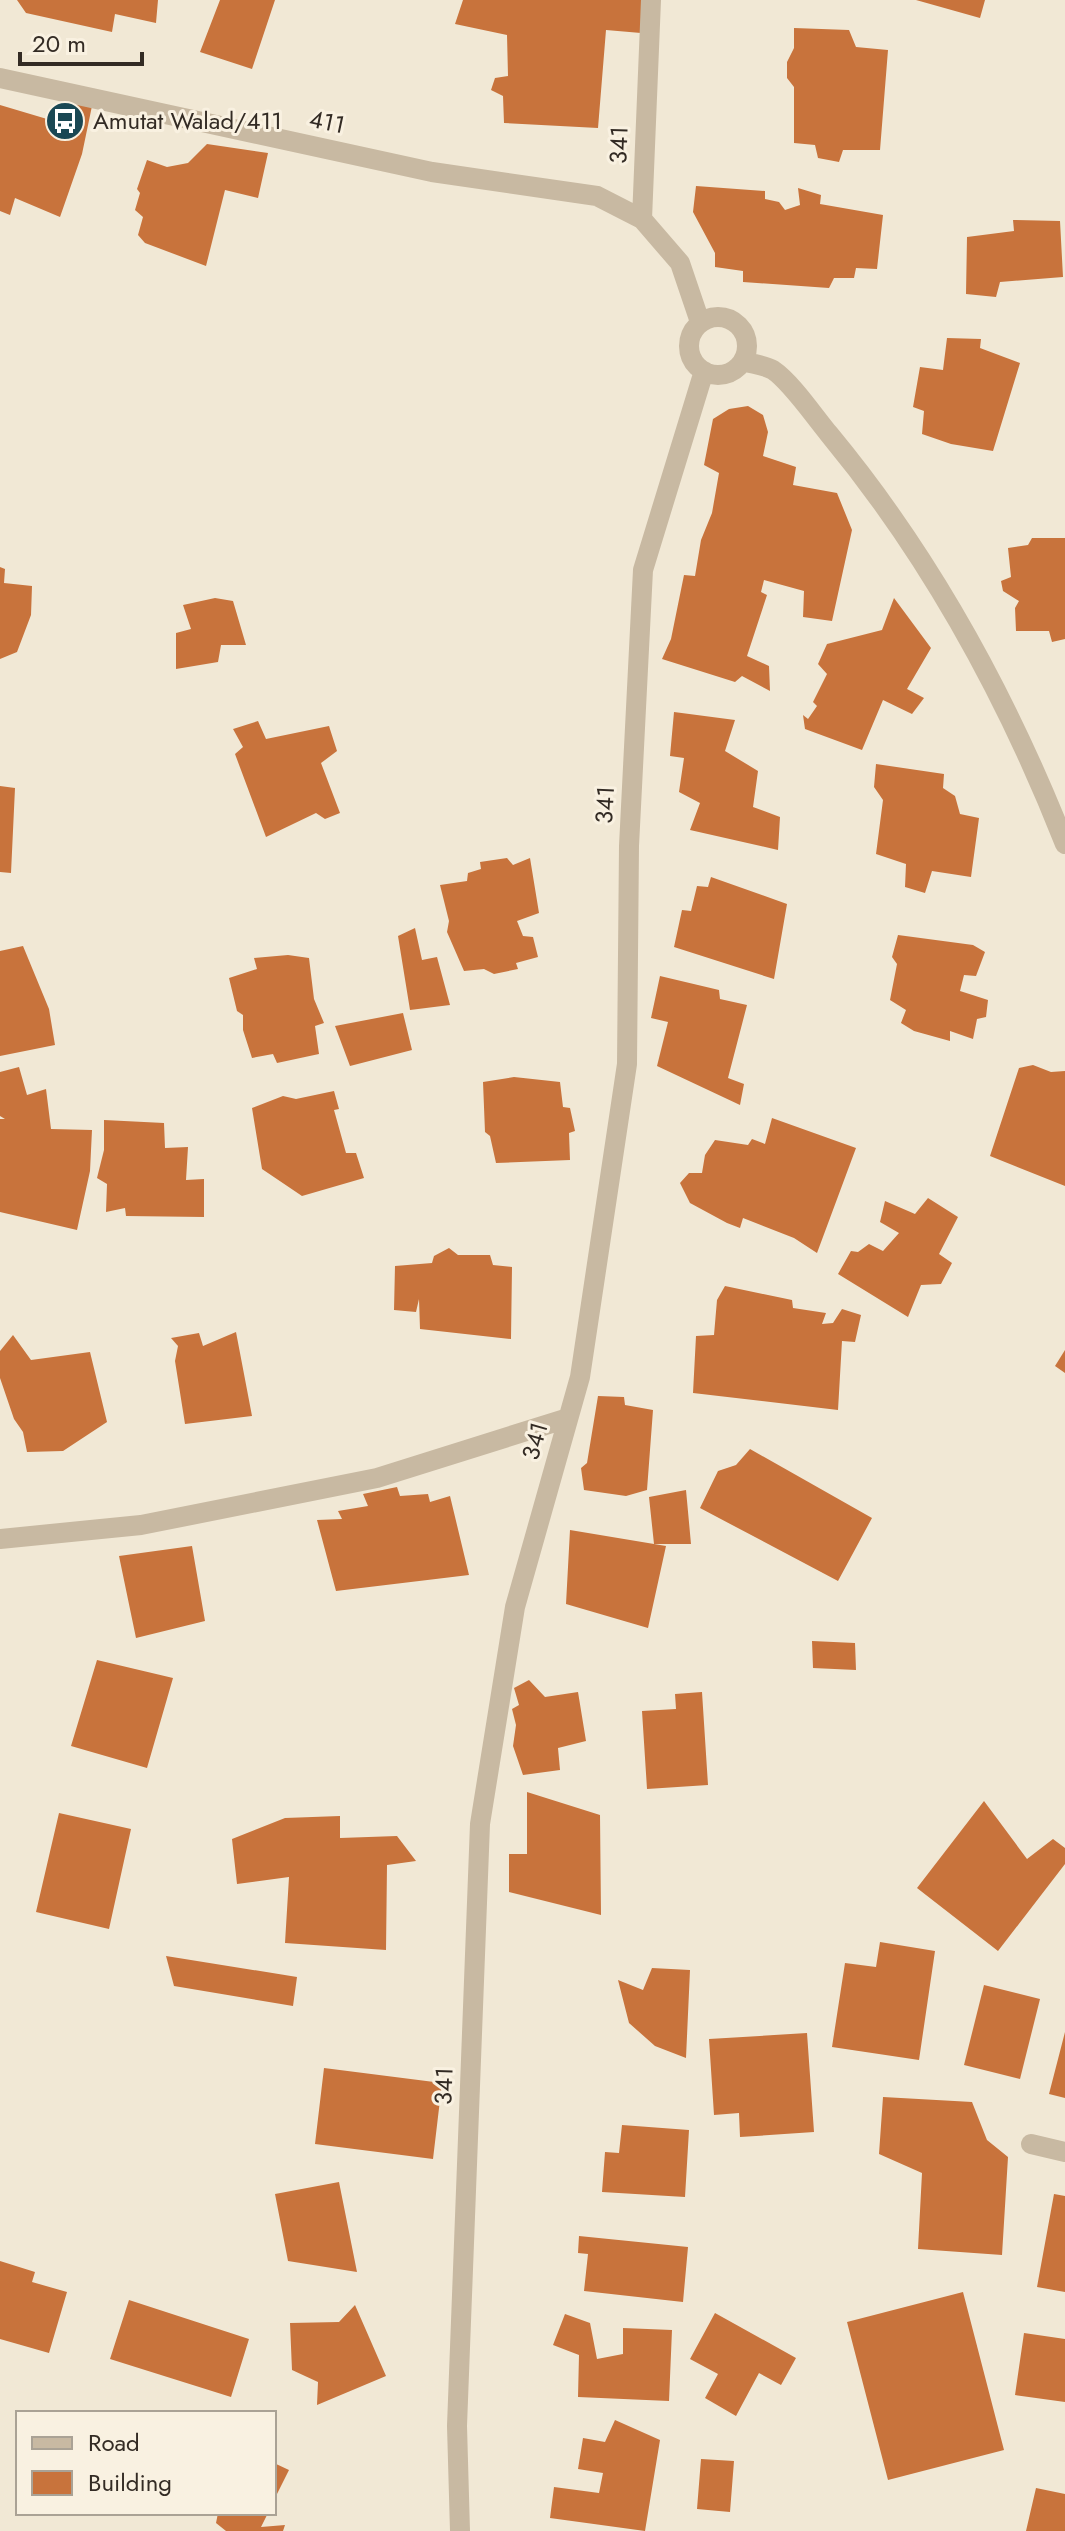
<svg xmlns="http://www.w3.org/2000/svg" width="1065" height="2531" font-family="Jost,sans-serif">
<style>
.building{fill:#c8733c}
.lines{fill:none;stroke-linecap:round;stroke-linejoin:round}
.minor{stroke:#c8b9a2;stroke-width:20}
.labels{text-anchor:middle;stroke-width:6;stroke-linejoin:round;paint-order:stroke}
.poi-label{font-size:24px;fill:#332b24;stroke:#f9f1e1;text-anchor:start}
.street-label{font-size:24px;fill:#332b24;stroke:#f9f1e1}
</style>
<rect width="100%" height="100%" fill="#f1e8d5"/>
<path class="building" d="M17,0h141l-2,23 -41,-9 -3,18 -86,-19z
M220,0h55l-23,69 -52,-17z
M463,0h180l-2,33 -35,-3 -8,98 -94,-5 -1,-27 -12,-6 4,-12 13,-2 -1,-41 -52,-11z
M916,0h69l-5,18z
M794,28l55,2 7,17 32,3 -8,100h-37l-4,12 -21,-4 -3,-13 -21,-2v-56l-7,-9v-16l7,-14z
M64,102l28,4 -10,48 -22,63 -45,-19 -5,17 -10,-4v-106l47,14 14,-4z
M207,144l61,9 -10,45 -33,-8 -19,76 -61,-23 -7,-8 5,-18 -8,-7 5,-17 -3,-4 10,-29 20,7 21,-4z
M696,186l69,5v8l14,3 6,8 15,-5 -2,-17 23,7 -1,9 63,11 -6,54 -21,-1 -2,10h-20l-5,10 -86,-6v-11l-28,-4v-14l-22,-41z
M1013,220l47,1 3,56 -63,5 -4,15 -30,-3 1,-57 47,-6z
M947,338l34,1 -1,9 40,15 -27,88 -42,-7 -29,-10 2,-23 -11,-4 7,-40 23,3z
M748,406l15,9 5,17 -5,24 33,11 -3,18 44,8 15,37 -20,91 -29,-4 1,-26 -40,-11 -3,12 6,3 -20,61 22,10 1,25 -28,-15 -7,6 -73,-23 9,-20 13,-64 11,1 6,-36 11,-27 7,-40 -15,-8 9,-46 16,-10z
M1032,538h33v101l-13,3 -3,-11h-33l-1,-23 4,-7 -16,-10 -2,-10 10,-4 -3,-29 20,-3z
M0,567l5,2 -1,14 28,3 -1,29 -14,37 -17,7z
M215,598l18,3 13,44h-25l-3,17 -42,7v-36l15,-4 -8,-24z
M894,598l37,50 -24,41 17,9 -12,16 -29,-14 -21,50 -57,-21 -2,-14 5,4 9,-13 -4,-4 14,-28 -9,-10 9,-20 55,-14z
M674,712l61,8 -10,31 33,20 -5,36 27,10 -2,33 -88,-20 10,-27 -21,-11 5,-34 -14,-2z
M258,721l8,18 63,-13 8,25 -16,12 19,50 -15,6 -9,-6 -50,24 -31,-83 8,-7 -10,-18z
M876,764l68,10 -1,14 12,8 5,18 19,4 -8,59 -39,-6 -7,22 -20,-6 1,-23 -30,-10 7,-54 -9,-13z
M0,786l15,2 -4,85 -11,-1z
M507,858l6,7 17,-7 9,55 -22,8 6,15 10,1 5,20 -22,6 2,6 -24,5 -10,-5 -20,2 -17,-39 2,-11 -9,-36 27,-4 1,-8 13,-4 -1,-7z
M711,877l76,27 -13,75 -100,-32 8,-37 9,1 6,-25 11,1z
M415,928l7,32 15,-3 13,48 -40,5 -12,-74z
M898,935l75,10 12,7 -9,24 -12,-1 -4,16 28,9 -2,17 -9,2 -4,20 -23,-8v10l-36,-10 -13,-8 5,-13 -16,-10 7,-36 -5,-7z
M23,946l26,63 6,36 -55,11v-105z
M288,955l21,3 5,41 10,24 -9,3 4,28 -42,9 -4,-9 -21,4 -9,-28v-15l-6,-4 -8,-33 28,-9 -3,-11z
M660,976l59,14 1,9 27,6 -19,73 16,6 -4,21 -83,-39 11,-44 -17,-4z
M403,1013l9,37 -62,16 -15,-40z
M1033,1065l18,7 14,-1v115l-75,-30 29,-88z
M19,1067l8,28 19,-6 5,40 41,1 -2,41 -13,59 -77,-18v-93h5l-5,-3v-44z
M514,1077l46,5 3,25 7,1 5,23 -6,2 1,27 -74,3 -6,-27 -5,-4 -2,-50z
M334,1091l5,18 -5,1 12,43h10l8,25 -62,18 -40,-27 -10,-61 31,-12 13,3z
M772,1118l84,30 -39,105 -23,-15 -51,-20 -3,10 -13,-5 -37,-20 -10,-20 9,-10h13l3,-18 10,-15 33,5 4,-6 13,5z
M104,1120l60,3 1,25 23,-1 -2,33 18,-1v38l-78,-1 -1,-8 -19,4 1,-28 -10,-6 7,-28z
M928,1198l30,19 -19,37 13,9 -11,21 -20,1 -13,32 -70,-43 13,-23 7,1 11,-8 14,7 16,-18 -19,-11 5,-21 30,13z
M449,1248l9,7h32l3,10 19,2 -1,72 -91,-10 -1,-30 -3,13 -22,-2 1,-44 37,-3 2,-7z
M725,1286l67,14 1,8 33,5 -4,11 11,-1 9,-14 19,6 -6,27 -13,-1 -4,69 -145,-17 3,-57 18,-1 3,-35z
M236,1332l16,84 -67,8 -10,-63 3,-15 -7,-8 28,-5 4,13z
M13,1335l18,25 59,-8 17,70 -44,29 -36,1 -4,-20 -9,-13 -14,-41v-27z
M1065,1350v23l-10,-7z
M598,1396l26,1 1,8 28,5 -6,80 -21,6 -42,-6 -3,-22 6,-5z
M750,1449l122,69 -34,63 -138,-73 18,-37 18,-6z
M397,1487l3,9 28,-2 2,8 20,-6 19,79 -133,16 -19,-71 25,-1 -4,-8 30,-5 -5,-12z
M686,1490l5,54h-37l-5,-47z
M570,1530l96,16 -18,82 -82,-24z
M192,1546l13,75 -69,17 -17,-82z
M812,1641l43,2 1,27 -43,-2z
M97,1660l76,18 -26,90 -76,-22z
M529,1680l16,17 33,-5 8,49 -28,7 2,22 -37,5 -10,-29 3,-21 -4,-16 7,-4 -5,-17z
M702,1692l6,93 -61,4 -5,-78 34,-2 -1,-15z
M527,1792l73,23 1,100 -92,-23v-38h18z
M984,1801l43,58 26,-20 12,9v16l-67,87 -81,-63z
M59,1813l72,16 -22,100 -73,-17z
M340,1816v22l57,-2 19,25 -29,4 -1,85 -101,-7 4,-66 -52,7 -5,-45 53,-21z
M880,1942l55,9 -16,109 -87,-13 13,-84 31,4z
M166,1956l131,21 -4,29 -119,-20z
M652,1968l38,2 -4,88 -31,-12 -26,-23 -11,-43 25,10z
M984,1985l56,14 -20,80 -56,-14z
M1065,2032v66l-16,-4z
M807,2033l7,99 -74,5 -1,-24 -25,2 -5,-76z
M324,2068l118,15 -9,76 -118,-15z
M883,2097l89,5 15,38 21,17 -6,98 -84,-6 4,-76 -43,-19z
M622,2125l67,5 -4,67 -83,-5 3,-40 14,1z
M339,2182l18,90 -69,-11 -13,-67z
M1054,2194l11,2v96l-28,-5z
M579,2236l109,11 -5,55 -99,-11 4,-37 -10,-1z
M0,2261l35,11 -3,10 35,10 -18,61 -49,-14z
M963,2292l41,158 -116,30 -41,-158z
M129,2300l120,39 -18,58 -121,-38z
M355,2305l31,71 -69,29 1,-23 -26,-12 -2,-47 49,-1z
M715,2313l81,45 -15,27 -22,-12 -23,43 -31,-18 13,-24 -28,-15z
M565,2314l25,9 7,36 26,-5v-26l49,2 -3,71 -91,-4 1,-42 -26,-10z
M1024,2333l41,6v63l-50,-7z
M615,2420l45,20 -15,91 -95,-13 4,-31 45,6 4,-20 -25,-4 5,-31 22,4z
M701,2459l33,2 -4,51 -33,-3z
M274,2463l15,7 -15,30z
M1036,2488l29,6v37h-39z
M218,2513h50l-7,14 24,-2 -2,6h-57l-10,-8z"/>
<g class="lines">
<path class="minor" d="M0,78l432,94 165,24 45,23 38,44 20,59
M642,219l9,-219
M689 346a29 29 0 1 1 58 0a29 29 0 1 1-58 0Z
M743,361c9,3 22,4 30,9 18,12 41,46 56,64 101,122 178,263 236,410
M0,1539l141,-14 236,-47 191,-60
M1031,2144l34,8
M460,2531l-3,-105 23,-602 35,-217 65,-230 47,-313 2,-218 14,-276 61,-199"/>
</g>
<defs>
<symbol id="bus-disc" viewBox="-11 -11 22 22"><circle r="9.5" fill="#1a4854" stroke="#f9f1e1"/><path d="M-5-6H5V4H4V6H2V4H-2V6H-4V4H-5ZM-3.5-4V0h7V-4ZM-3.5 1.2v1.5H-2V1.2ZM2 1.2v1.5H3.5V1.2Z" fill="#fff"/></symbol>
</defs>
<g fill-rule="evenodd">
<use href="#bus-disc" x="43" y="99" width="44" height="44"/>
</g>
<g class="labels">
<g class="poi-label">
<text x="93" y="129">Amutat Walad/411</text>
</g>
<g class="street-label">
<text transform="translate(327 122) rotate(12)" y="8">411</text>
<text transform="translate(619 145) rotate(-88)" y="8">341</text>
<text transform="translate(605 805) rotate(-87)" y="8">341</text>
<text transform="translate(535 1441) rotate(-74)" y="8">341</text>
<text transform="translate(444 2086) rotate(-88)" y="8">341</text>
</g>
</g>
<rect x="16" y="2411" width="260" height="104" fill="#f9f1e1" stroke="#aaa295" stroke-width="2"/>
<rect x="32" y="2437" width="40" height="12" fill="#c8b9a2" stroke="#aaa295" stroke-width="2"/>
<text x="88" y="2451" font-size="24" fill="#332b24">Road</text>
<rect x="32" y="2471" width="40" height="24" fill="#c8733c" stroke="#aaa295" stroke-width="2"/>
<text x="88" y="2491" font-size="24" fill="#332b24">Building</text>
<path d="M20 52v12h122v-12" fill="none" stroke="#332b24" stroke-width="4"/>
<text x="32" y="52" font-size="24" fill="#332b24" stroke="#f9f1e1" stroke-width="6" paint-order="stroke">20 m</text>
</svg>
